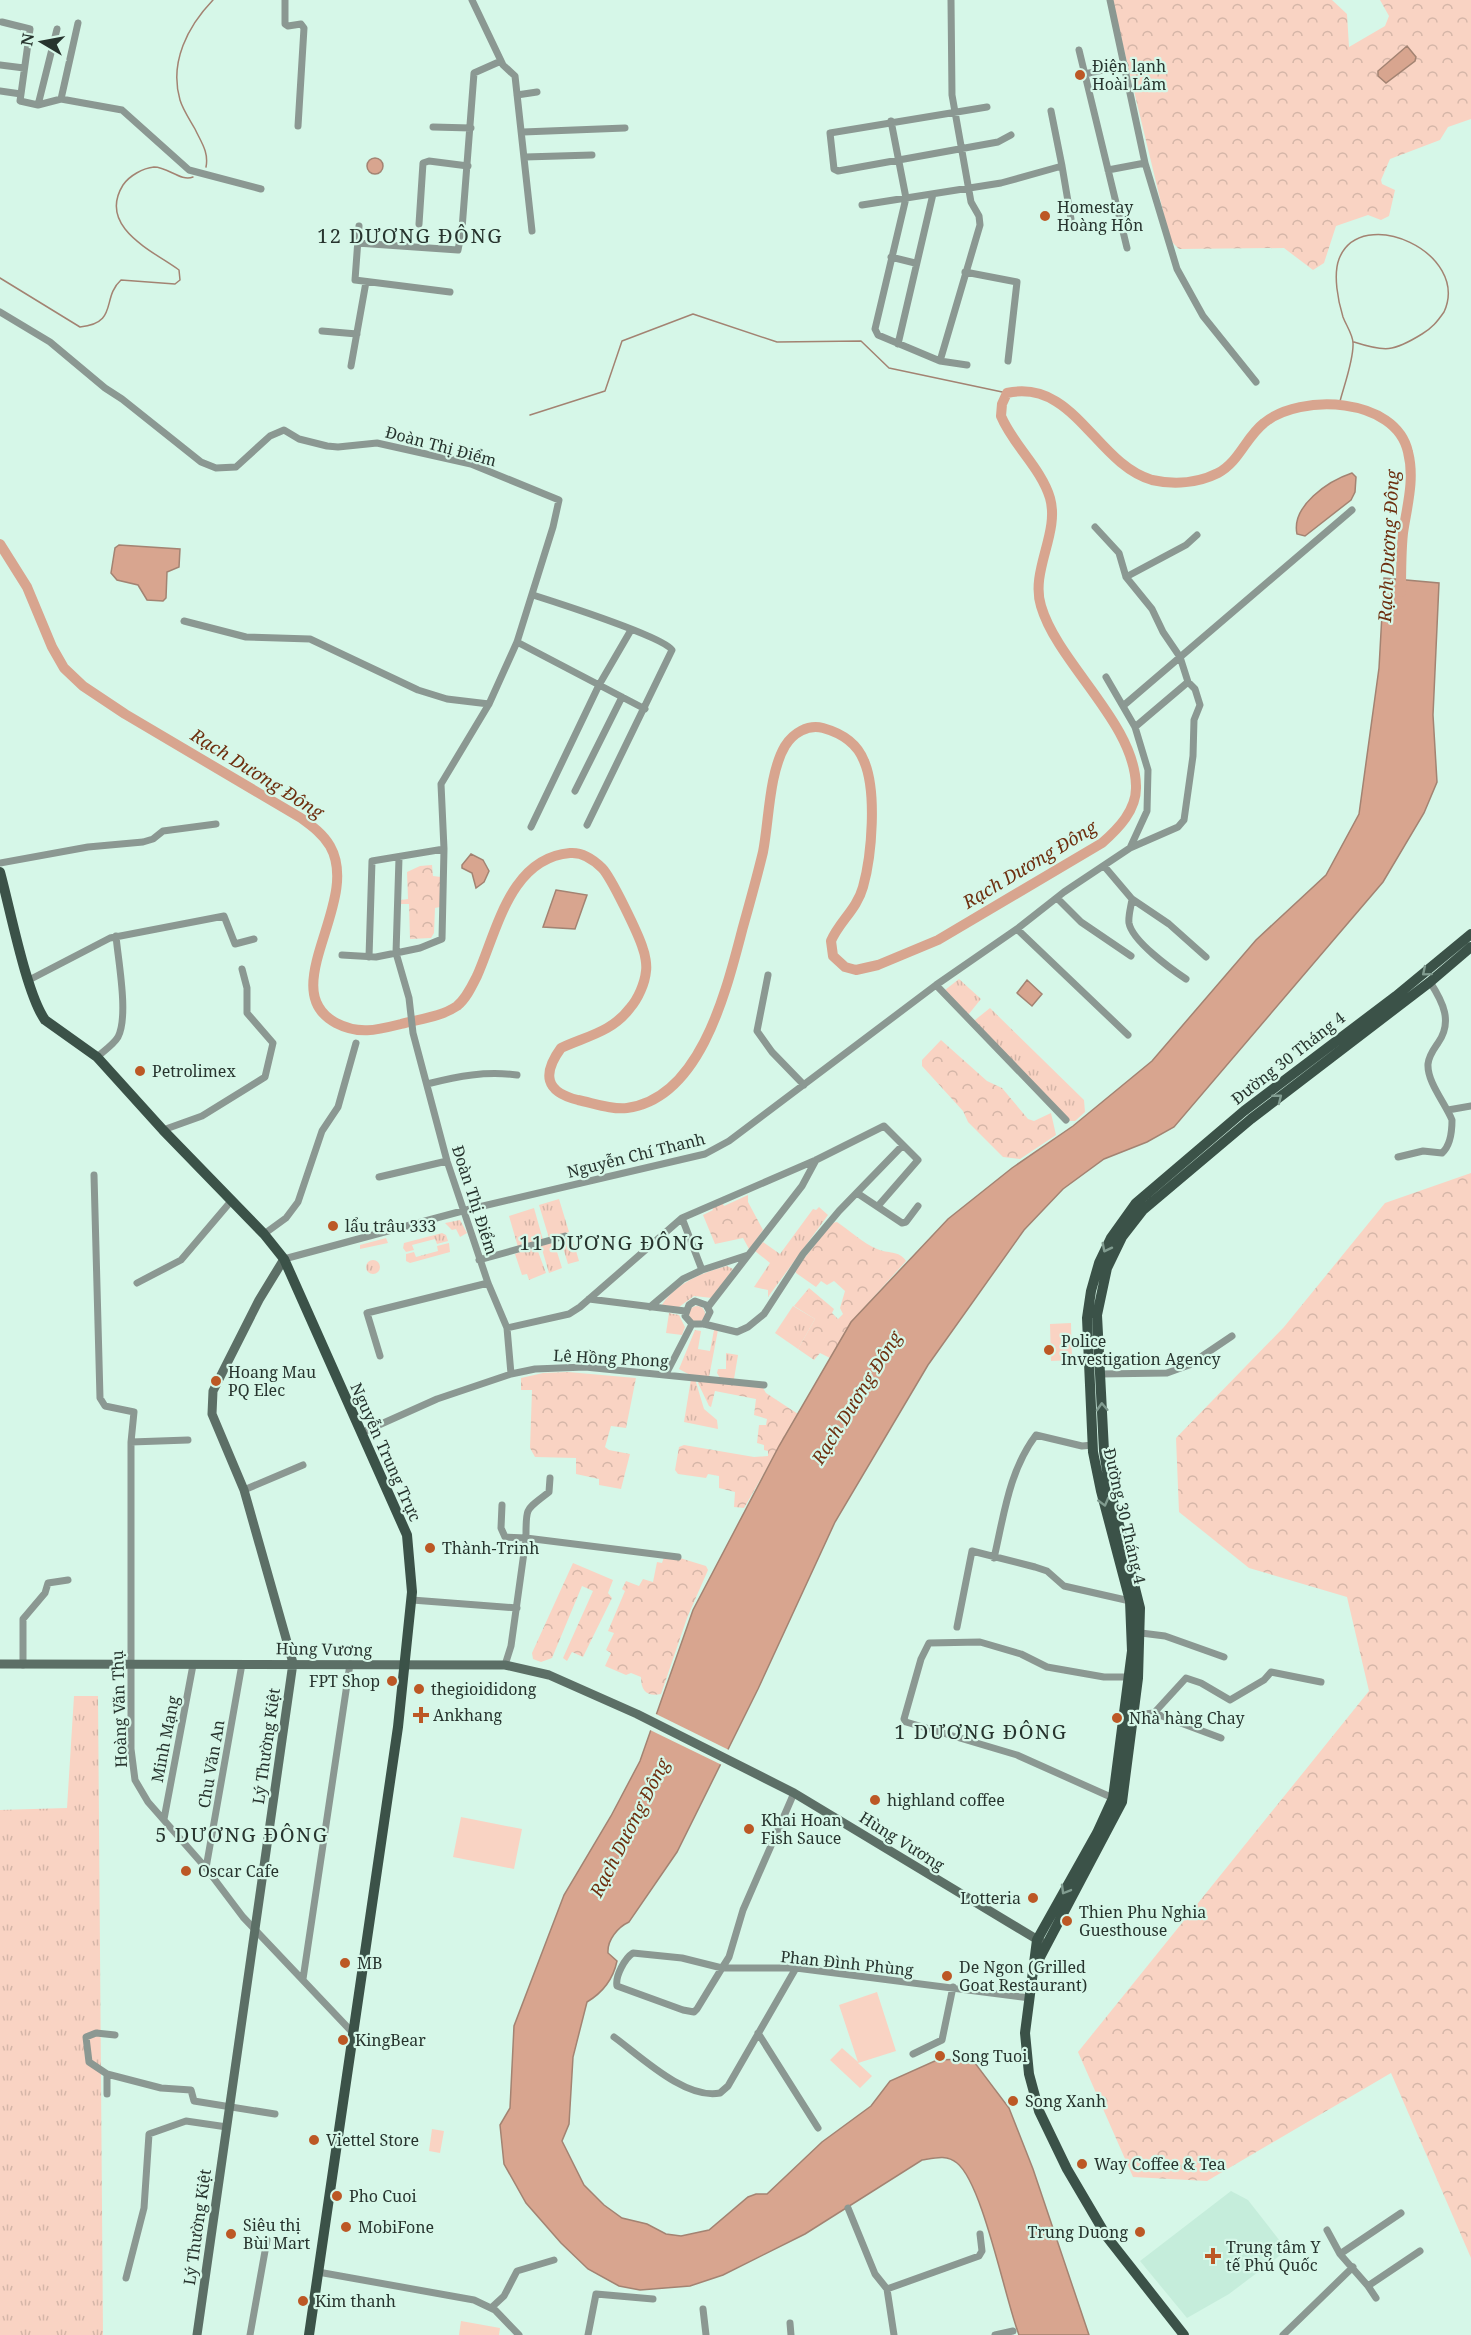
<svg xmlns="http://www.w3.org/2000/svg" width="1471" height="2335" font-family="'Noto Serif',serif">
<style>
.built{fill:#c5eddb}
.grass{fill:url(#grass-tufts)}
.forest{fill:url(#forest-crowns)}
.pitch{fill:#f9d3c3}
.water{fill:#d8a58f;stroke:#a38372;stroke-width:1.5}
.pier{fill:#d6f7e8}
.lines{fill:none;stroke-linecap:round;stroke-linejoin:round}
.stream{stroke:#a38372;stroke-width:1.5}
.river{stroke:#d8a58f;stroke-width:10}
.street{stroke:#8b9892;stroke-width:7}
.secondary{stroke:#5c6f66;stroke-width:9}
.primary{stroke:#3b5248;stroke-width:10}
.oneway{stroke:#819c90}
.poi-dot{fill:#bc5825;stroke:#d6f7e8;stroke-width:2}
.labels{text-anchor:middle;stroke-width:4.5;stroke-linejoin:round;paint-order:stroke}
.poi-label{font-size:16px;fill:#27342e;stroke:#d6f7e8;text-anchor:start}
.street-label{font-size:16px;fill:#27342e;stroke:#d6f7e8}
.water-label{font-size:18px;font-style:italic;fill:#6d2f0f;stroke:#d6f7e8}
.quarter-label{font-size:20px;letter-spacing:1.5px;fill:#27342e;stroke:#d6f7e8}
</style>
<defs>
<pattern id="grass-tufts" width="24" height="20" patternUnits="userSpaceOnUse" patternTransform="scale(1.5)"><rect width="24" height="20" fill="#f9d3c3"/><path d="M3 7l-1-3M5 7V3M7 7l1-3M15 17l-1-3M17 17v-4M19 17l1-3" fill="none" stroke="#d5b6a8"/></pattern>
<pattern id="forest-crowns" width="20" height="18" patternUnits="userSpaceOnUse" patternTransform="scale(1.5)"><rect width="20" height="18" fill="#f9d3c3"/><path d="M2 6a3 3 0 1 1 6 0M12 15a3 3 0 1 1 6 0" fill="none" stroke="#d5b6a8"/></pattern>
</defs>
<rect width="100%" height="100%" fill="#d6f7e8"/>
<path class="built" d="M1231,2191l17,9 39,50 -58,44 -42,24 -47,-57z"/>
<path class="grass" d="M959,979l22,20 -13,16 -23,-25z
M990,1008l94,92 1,12 -10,9h-5l-94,-96 -1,-5z
M559,1199l10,33 -20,6 -10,-33z
M819,1207l9,8 -60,82v-7l-14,-3 16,-24 -15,-12 8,-9 17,12 33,-45 3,1z
M534,1208l9,32 -25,7 -9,-31z
M460,1220l7,13 -7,4 -4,-8 -4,1 -7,-7z
M442,1233l4,2 2,6 -11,3 -2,-5 -23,6 2,5 -8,2 -3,-4 1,-5z
M572,1237l7,24 -11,3 -7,-23z
M386,1238l2,5 -28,6v-4z
M554,1242l8,26 -13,5 -8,-27z
M449,1243l1,9 -40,11 -4,-2v-7l8,-2 2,5 22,-6 -1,-5z
M536,1246l10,27 -17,7 -2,-6 -5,1 -7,-21z
M366 1267a7 7 0 1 1 14 0a7 7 0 1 1-14 0Z
M727,1266l6,3 -21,29 -18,-2 -15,11 -18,-1c15,-23 40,-33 66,-40z
M793,1306l22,13 -17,30 -23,-16z
M689 1314a8 8 0 1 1 16 0a8 8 0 1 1-16 0Z
M669,1313l10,2 6,12 -3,8 -16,-2z
M695,1330l6,1 -3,18 12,2 4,-21h4l-9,47 -17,-1 -13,-7z
M726,1353l12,2 -4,24 -14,-1 -3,-5 1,-4h8z
M691,1379h4l9,30 13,11 1,9 -34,-7z
M74,1696h24l5,639h-103v-525l67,-2z"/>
<path class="forest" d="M1112,0h220l15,14 2,33 36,-21 4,-10 -9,-16h91v119l-23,8 -8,13 -50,19 -9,21 1,4 13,6 -6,26 -8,4 -13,-5 -32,11 -12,37 -11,7 -29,-22 -105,1 -9,-9z
M432,865l1,11 8,1 -1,30 -5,1 -1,25 -3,5 -21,1 -1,-35h-8v-4l7,-1 -1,-27 13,-6z
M941,1040l46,41 15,7 26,31 6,2 17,-8 5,22 -36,24 -17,-2 -35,-35 -5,-11 -41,-45v-6z
M1471,1173v1085l-80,-185 -184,108 -74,-4 -55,-125 291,-361 -22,-94 -98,-29 -70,-56 -3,-74 108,-111 101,-124z
M748,1195v7l15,28 -12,17 -2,2 -6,-11 -28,6 -12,-29 10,-5 -1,-4 10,-4 2,4z
M837,1222c12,8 26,21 40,27 11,5 22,1 29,12l-55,61 -21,36 -10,-5 -6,7 -16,-11 17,-30 -21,-13 15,-18 25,21 -2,4 6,6 5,-5 -3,-6 5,-17 -11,-10 -7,4 -6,-4 -5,6 -20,-14 -1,-3 37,-47z
M568,1372l68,6 -10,50 -15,-2 -6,21 4,3 21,4 -9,35 -22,-4v-6l-23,-5v-16l-41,-1 -5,-9 2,-58h-11v-12l22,-5z
M700,1380l63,8 3,5 32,21 -54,94 -10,-1 1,-15 -16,-4v-12l-11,-2 -2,4 -28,-4 -3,-4 4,-23 5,-2 70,12 14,-1v-5l-4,-1v-5l-7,-2 2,-18h7l1,-6 -13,-4 2,-16 -41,-8 -4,16 -2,-1 -11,-23z
M664,1557l16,1 26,8 2,4 -21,48 -26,76c-14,3 -20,-3 -20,-17l-10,-4 -5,2 -21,-9 6,-13 -5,-3 8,-17 -6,-2 17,-40 -3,-2 4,-8 13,5 4,-7 10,3 4,-20 5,1z
M573,1563l40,17 -5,13 4,5 -29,59 -11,-5 -5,9 -4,-3 30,-67 -11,-5 -30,72 -11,4 -8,-3 -1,-6z"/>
<path class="pitch" d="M1071,1323l1,37 -21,1 -1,-37z
M461,1817l61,12 -8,40 -61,-12z
M877,1992l19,59 -38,12 14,13 -12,12 -30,-28 12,-12 16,14 -19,-57z
M432,2129l12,2 -4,22 -11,-2z
M461,2321l39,7 -1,7h-40z"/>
<path class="water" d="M1407,46l9,11 -1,4 -29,22 -8,-7v-5z
M367 166a8 8 0 1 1 16 0a8 8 0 1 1-16 0Z
M1352,473l4,4 -1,15 -4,8 -46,36 -8,-2c-6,-28 31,-53 55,-61z
M119,545l61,4 -1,18 -12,5 -1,26 -3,3 -16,-1 -9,-15 -21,-5 -6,-7 4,-25z
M1384,578l55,5 -6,132 4,67 -13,31 -41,69 -209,245 -27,15 -43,17 -41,30 -39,41 -96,135 -93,157 -77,167 -81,163 -48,70c-11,5 -22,18 -21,31l9,8c-4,19 -15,32 -30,41l-14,55 -4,67 -7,17 22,44 20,20 18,13 25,6 19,10 15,2 28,-6 39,-33 8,-3h11l55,-52 49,-36 19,-25 47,-21 29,-1 9,4 34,45 24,61 56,166h-70c-14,-36 -36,-151 -62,-172 -10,-9 -23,-5 -35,-3l-117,74 -82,41 -33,11 -50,4 -21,-4 -31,-17 -27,-26 -35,-40 -22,-39 -4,-39 10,-17 4,-82 50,-131 47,-79 29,-55 53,-151 86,-164 72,-124 97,-103 64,-51 61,-42 79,-65 104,-121 70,-65 33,-61 20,-146z
M471,854l12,6 6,11 -5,11 -8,6 -4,-15 -10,-5v-3z
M556,890l31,5 -12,34 -32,-2z
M1027,980l15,14 -10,12 -15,-13z"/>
<path class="pier" d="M654,1713l77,38 -7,15 -76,-37z"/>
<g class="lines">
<path class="stream" d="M206,167c3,-15 -5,-25 -11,-38 -5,-9 -12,-19 -15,-29 -11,-38 8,-74 33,-100
M0,278l80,49c39,-4 21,-29 41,-47l54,4 5,-4 -1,-10c-26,-19 -82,-43 -56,-85 6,-9 20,-17 31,-18 14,0 27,15 39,10
M1339,405c4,-17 15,-45 14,-62 0,-8 -7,-18 -10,-26 -5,-16 -10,-42 -4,-58 22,-56 132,-6 105,53 -7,10 -12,16 -22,22 -29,18 -37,18 -68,8
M530,415l75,-24 17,-50 71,-27 84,28 84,-1 28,27 118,25"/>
<path class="river" d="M0,544l27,43 25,60 12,21 19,18 42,28 176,104c11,8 22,16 29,28 32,56 -56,144 6,177 23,12 41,7 65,1 18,-5 40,-7 56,-18 9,-7 15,-20 20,-30 20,-45 33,-118 93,-123 12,-1 24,7 32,15 9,9 37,67 41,81 2,5 4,16 3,22 -1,12 -8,28 -16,37 -18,24 -43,28 -69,40 -19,26 -16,44 17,52 15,3 34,10 49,8 75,-10 100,-121 116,-181 7,-25 14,-50 20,-75 6,-31 6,-79 22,-106 8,-13 23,-22 38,-18 18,5 34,15 41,33 13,30 8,94 -1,126 -6,22 -24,35 -32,54l2,15 12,11 11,3 22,-5 60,-25 164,-97c16,-14 35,-33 34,-57 -1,-63 -78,-122 -95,-180 -11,-35 19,-73 9,-108 -9,-30 -37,-53 -49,-82l1,-12 5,-11c67,-15 89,71 145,87 22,5 46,3 66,-7 21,-11 28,-36 46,-50 36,-30 132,-26 144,29 7,27 -1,54 -5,81 -2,19 -2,39 -2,59"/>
<path class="street" d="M285,0v24l3,2 13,-2 3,4 -6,98
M472,0l31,65 12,11 17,155
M1110,0l35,163 32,106 26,47 53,66
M2,22l28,7 -9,65
M1079,50l48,198
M0,65l24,3
M1085,74l40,-9
M0,91l21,3 -1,7 18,4 23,-6 61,11 67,60 72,19
M517,95l20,-3
M61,99l17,-76
M38,105l19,-76
M987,107l-157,26 4,36 4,2 160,-29 13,-7
M891,121l15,77 -31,131 3,6 62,26 40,-136 -1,-9 -8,-14 -19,-107 -1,-95
M433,127l38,1
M523,132l102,-4
M525,157l67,-2
M1062,166l9,53
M1108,170l37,-7
M862,205l139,-22 61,-17 -11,-55
M419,224l4,-61 6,-2 39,5
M359,226l-4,54 95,12
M357,243l101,7 4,-21 12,-156 27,-12
M891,257l24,6
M965,272l52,10 -9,79
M0,312l50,30 55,46 17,11 79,63 15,6 20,-1 34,-31 14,-6 15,9 28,7 11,1 39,-4 94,21 88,36 -6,27 -36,115 -28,62 -48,80 3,65 -2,90 -22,9 -24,5 13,45 4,35 34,128 41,122 19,45 4,46
M322,331l35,3
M898,344l35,-150
M940,361l27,4
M351,366l15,-84
M1095,527l24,26 7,24 26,32 11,23 17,25 8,25 7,7 5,16 -6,15 -1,36 -9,64 -6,7 -48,21
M1126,577l60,-32 11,-10
M533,595c22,7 131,42 139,55l-85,175
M184,621l62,16 64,2 108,51 29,9 42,5
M517,642l128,67
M1123,706l229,-196
M1135,727l53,-45
M575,791l47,-94
M531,827l68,-142 32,-55
M0,863l88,-16 55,-5 10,-3 10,-8 53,-7
M1104,866l28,33 37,25 37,33
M1057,898l24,24 50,34
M1132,899c-1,8 -4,17 -3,24 3,18 42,46 57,56
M1017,929l111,106
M342,955l34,2 20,-4 3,-95
M369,957l3,-96 72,-12
M768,975l-11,56 15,21 32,33
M29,980l81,-42 114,-22 11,28 19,-5
M936,985l130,135
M97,1057c7,-6 17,-13 21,-20 11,-21 0,-77 -2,-101
M427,1084c32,-8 58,-13 90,-9
M1448,1110l23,-4
M163,1130l39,-14 63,-39 8,-34 -26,-30v-25l-5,-19
M1398,1157l25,-6 19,2c8,-7 10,-22 10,-33 -7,-17 -25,-38 -24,-56 1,-9 6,-15 10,-21 15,-21 5,-41 -8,-61
M94,1175l6,223 5,8 29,6 -3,30v307l4,31 13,22 58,66 37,49 109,115
M379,1177l68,-16
M857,1193l45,30 4,-1 12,-16
M682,1218l20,52
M264,1234l22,-16 12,-16 24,-71 16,-24 18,-64
M284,1259l182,-49 239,-56 24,-13 207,-156 81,-56 47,-37 66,-44 17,-37 1,-41 -13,-43 -29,-50
M479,1260l86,-24
M137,1283l44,-23 51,-60
M589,1299l96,12
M650,1307l33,-28 19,-9 46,-15
M708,1307l94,-121 14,-26
M704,1324l6,-12 -4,-7 -11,-4 -6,4 -4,11 7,8h12l33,8 11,-5 16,-13 39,-60 36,-43 64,-66
M507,1328l62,-14 11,-7 102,-89 134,-58 68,-34 34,34 -40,46
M380,1356l-13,-43 121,-30
M666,1374l26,-50
M1100,1374l67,-1 22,-8 43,-29
M361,1433l76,-34 74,-25 24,-5 50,-2 179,18
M131,1442l57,-2
M244,1490l59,-25
M502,1505l-1,23 4,9 21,1c0,-32 -1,-27 23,-46l1,-14
M994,1558c10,-43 15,-87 42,-123l46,11 11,-1
M412,1600l105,8
M957,1627l15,-76 63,16 12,4 17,15 66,15
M1141,1633l24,3 59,21
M23,1665v-46l22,-26 3,-10 20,-3
M505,1665l6,-19 15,-108 152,19
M1154,1713l67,25
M1134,1715l20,-2 32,-35 15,5 29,17 34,-20 7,-8 50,10
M794,1793l-51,117 -14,47 -7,11 -25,41 -3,3 -11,-2 -66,-24c-2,-10 8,-28 16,-33l49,5 40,10h74l234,30
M1113,1798l-96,-43 -111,-33 -2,-3 17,-60 8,-16 51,-1 41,12 26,13 57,10h25
M164,1819l29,-154
M206,1868l36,-204
M303,1979l47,-315
M758,2033l60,95
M614,2037c25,18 71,63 106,56l8,-7 68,-118
M913,2054l29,-14 11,-53
M107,2074l54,14 30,2 3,11 81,13
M107,2094v-20l-18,-12 -3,-25 10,-4 19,2
M848,2208l27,66 12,15
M1327,2230l13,24 28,32 52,-35
M1340,2254l61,-41
M318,2272l156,28 21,10 24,25
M126,2278l18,-70 5,-74 37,-13 41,6
M1368,2286l8,12
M491,2308l13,-12 13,-25 37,-11
M703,2309l3,26
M790,2323l1,12
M250,2335l17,-95
M588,2335l8,-41 57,5
M894,2335l-7,-46 92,-33 3,-5 -2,-17
M995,2335l18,-4
M1283,2335l70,-68"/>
<path class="secondary" d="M0,1664l505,1 44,10 88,39 157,79 249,150
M197,2335l96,-672 -49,-173 -32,-76 1,-23 46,-91 25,-41"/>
<path class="primary" d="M0,872c10,36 26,121 45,148l52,37 66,73 101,104 20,25 123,276 5,57 -14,135 -89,608
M1037,1963l85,-161 16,-124 2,-70 -30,-119 -6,-38 -7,-136 10,-47 15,-31 21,-27 108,-91 179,-137 41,-35
M1184,2335l-77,-98 -40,-68 -28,-58 -10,-37 -4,-41 12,-93 60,-107 16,-35 19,-147 -2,-50 -29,-110 -8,-39 -6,-134 4,-27 8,-28 12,-25 25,-35 108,-92 152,-115 75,-62"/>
</g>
<defs><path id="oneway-chevron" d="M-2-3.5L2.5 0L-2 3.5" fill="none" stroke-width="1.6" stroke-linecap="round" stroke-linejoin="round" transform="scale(1.5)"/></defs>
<g class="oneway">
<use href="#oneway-chevron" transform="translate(1426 972) rotate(140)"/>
<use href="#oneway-chevron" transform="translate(1278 1098) rotate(-38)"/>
<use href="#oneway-chevron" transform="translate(1106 1248) rotate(117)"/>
<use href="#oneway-chevron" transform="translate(1102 1407) rotate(-93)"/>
<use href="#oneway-chevron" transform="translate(1104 1502) rotate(75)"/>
<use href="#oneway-chevron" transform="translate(1065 1890) rotate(120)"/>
</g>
<g class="poi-dot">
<circle cx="1080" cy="75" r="6"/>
<circle cx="1045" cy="216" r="6"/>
<circle cx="140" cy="1071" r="6"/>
<circle cx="333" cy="1226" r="6"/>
<circle cx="1049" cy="1350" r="6"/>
<circle cx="216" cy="1381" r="6"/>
<circle cx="430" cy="1548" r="6"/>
<circle cx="392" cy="1681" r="6"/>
<circle cx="419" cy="1689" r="6"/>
<path d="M418 1706h6v6h6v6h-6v6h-6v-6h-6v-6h6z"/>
<circle cx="1117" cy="1718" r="6"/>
<circle cx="875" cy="1800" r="6"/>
<circle cx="749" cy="1829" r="6"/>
<circle cx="186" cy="1871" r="6"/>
<circle cx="1033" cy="1898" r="6"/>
<circle cx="1067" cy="1921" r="6"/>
<circle cx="345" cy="1963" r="6"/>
<circle cx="947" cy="1976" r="6"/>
<circle cx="343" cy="2040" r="6"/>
<circle cx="940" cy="2056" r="6"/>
<circle cx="1013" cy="2101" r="6"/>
<circle cx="314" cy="2140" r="6"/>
<circle cx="1082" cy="2164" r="6"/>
<circle cx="337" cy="2196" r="6"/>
<circle cx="346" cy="2227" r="6"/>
<circle cx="1140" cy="2232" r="6"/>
<circle cx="231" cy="2234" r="6"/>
<path d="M1210 2247h6v6h6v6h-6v6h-6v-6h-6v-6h6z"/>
<circle cx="303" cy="2301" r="6"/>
</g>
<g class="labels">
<g class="poi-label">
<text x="1092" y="72">Điện lạnh<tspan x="1092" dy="18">Hoài Lâm</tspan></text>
<text x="1057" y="213">Homestay<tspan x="1057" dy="18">Hoàng Hôn</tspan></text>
<text x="152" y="1077">Petrolimex</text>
<text x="345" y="1232">lẩu trâu 333</text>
<text x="1061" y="1347">Police<tspan x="1061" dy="18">Investigation Agency</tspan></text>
<text x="228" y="1378">Hoang Mau<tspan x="228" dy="18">PQ Elec</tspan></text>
<text x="442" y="1554">Thành-Trinh</text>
<text x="380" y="1687" text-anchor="end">FPT Shop</text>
<text x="431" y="1695">thegioididong</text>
<text x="433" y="1721">Ankhang</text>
<text x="1129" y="1724">Nhà hàng Chay</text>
<text x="887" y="1806">highland coffee</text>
<text x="761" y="1826">Khai Hoan<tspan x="761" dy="18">Fish Sauce</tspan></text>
<text x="198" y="1877">Oscar Cafe</text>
<text x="1021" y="1904" text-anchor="end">Lotteria</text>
<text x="1079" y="1918">Thien Phu Nghia<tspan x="1079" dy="18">Guesthouse</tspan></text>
<text x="357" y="1969">MB</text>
<text x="959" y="1973">De Ngon (Grilled<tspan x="959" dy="18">Goat Restaurant)</tspan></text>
<text x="355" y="2046">KingBear</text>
<text x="952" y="2062">Song Tuoi</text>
<text x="1025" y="2107">Song Xanh</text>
<text x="326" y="2146">Viettel Store</text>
<text x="1094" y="2170">Way Coffee &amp; Tea</text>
<text x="349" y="2202">Pho Cuoi</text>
<text x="243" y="2231">Siêu thị<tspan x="243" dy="18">Bùi Mart</tspan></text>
<text x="358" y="2233">MobiFone</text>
<text x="1128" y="2238" text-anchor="end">Trung Duong</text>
<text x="1226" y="2253">Trung tâm Y<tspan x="1226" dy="18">tế Phú Quốc</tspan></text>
<text x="315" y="2307">Kim thanh</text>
</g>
<g class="street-label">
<text transform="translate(441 446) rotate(15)" y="6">Đoàn Thị Điểm</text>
<text transform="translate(1288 1058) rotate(-38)" y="6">Đường 30 Tháng 4</text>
<text transform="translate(636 1155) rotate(-14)" y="6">Nguyễn Chí Thanh</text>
<text transform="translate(475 1200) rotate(72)" y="6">Đoàn Thị Điểm</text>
<text transform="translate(611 1358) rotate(3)" y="6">Lê Hồng Phong</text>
<text transform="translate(386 1452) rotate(66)" y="6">Nguyễn Trung Trực</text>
<text transform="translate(1125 1516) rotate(77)" y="6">Đường 30 Tháng 4</text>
<text transform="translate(324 1649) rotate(1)" y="6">Hùng Vương</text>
<text transform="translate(119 1709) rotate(-92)" y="6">Hoàng Văn Thụ</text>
<text transform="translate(165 1739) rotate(-79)" y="6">Minh Mạng</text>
<text transform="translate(266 1746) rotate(-82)" y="6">Lý Thường Kiệt</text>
<text transform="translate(211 1764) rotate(-80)" y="6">Chu Văn An</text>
<text transform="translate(902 1841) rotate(32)" y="6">Hùng Vương</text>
<text transform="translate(847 1963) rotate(6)" y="6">Phan Đình Phùng</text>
<text transform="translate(197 2227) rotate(-82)" y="6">Lý Thường Kiệt</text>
</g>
<g class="water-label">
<text transform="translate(1389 546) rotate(-87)" y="6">Rạch Dương Đông</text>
<text transform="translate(257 774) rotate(32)" y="6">Rạch Dương Đông</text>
<text transform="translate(1030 865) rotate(-31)" y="6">Rạch Dương Đông</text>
<text transform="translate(857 1398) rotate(-58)" y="6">Rạch Dương Đông</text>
<text transform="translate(630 1828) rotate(-63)" y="6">Rạch Dương Đông</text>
</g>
<g class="quarter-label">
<text x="410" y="243">12 DƯƠNG ĐÔNG</text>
<text x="612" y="1250">11 DƯƠNG ĐÔNG</text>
<text x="981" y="1739">1 DƯƠNG ĐÔNG</text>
<text x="242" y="1842">5 DƯƠNG ĐÔNG</text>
</g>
</g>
<g transform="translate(42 42) rotate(280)" stroke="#d6f7e8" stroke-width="4.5" paint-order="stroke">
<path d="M0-4.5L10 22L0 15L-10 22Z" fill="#27342e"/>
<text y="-9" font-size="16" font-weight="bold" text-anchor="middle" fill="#27342e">N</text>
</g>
</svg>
